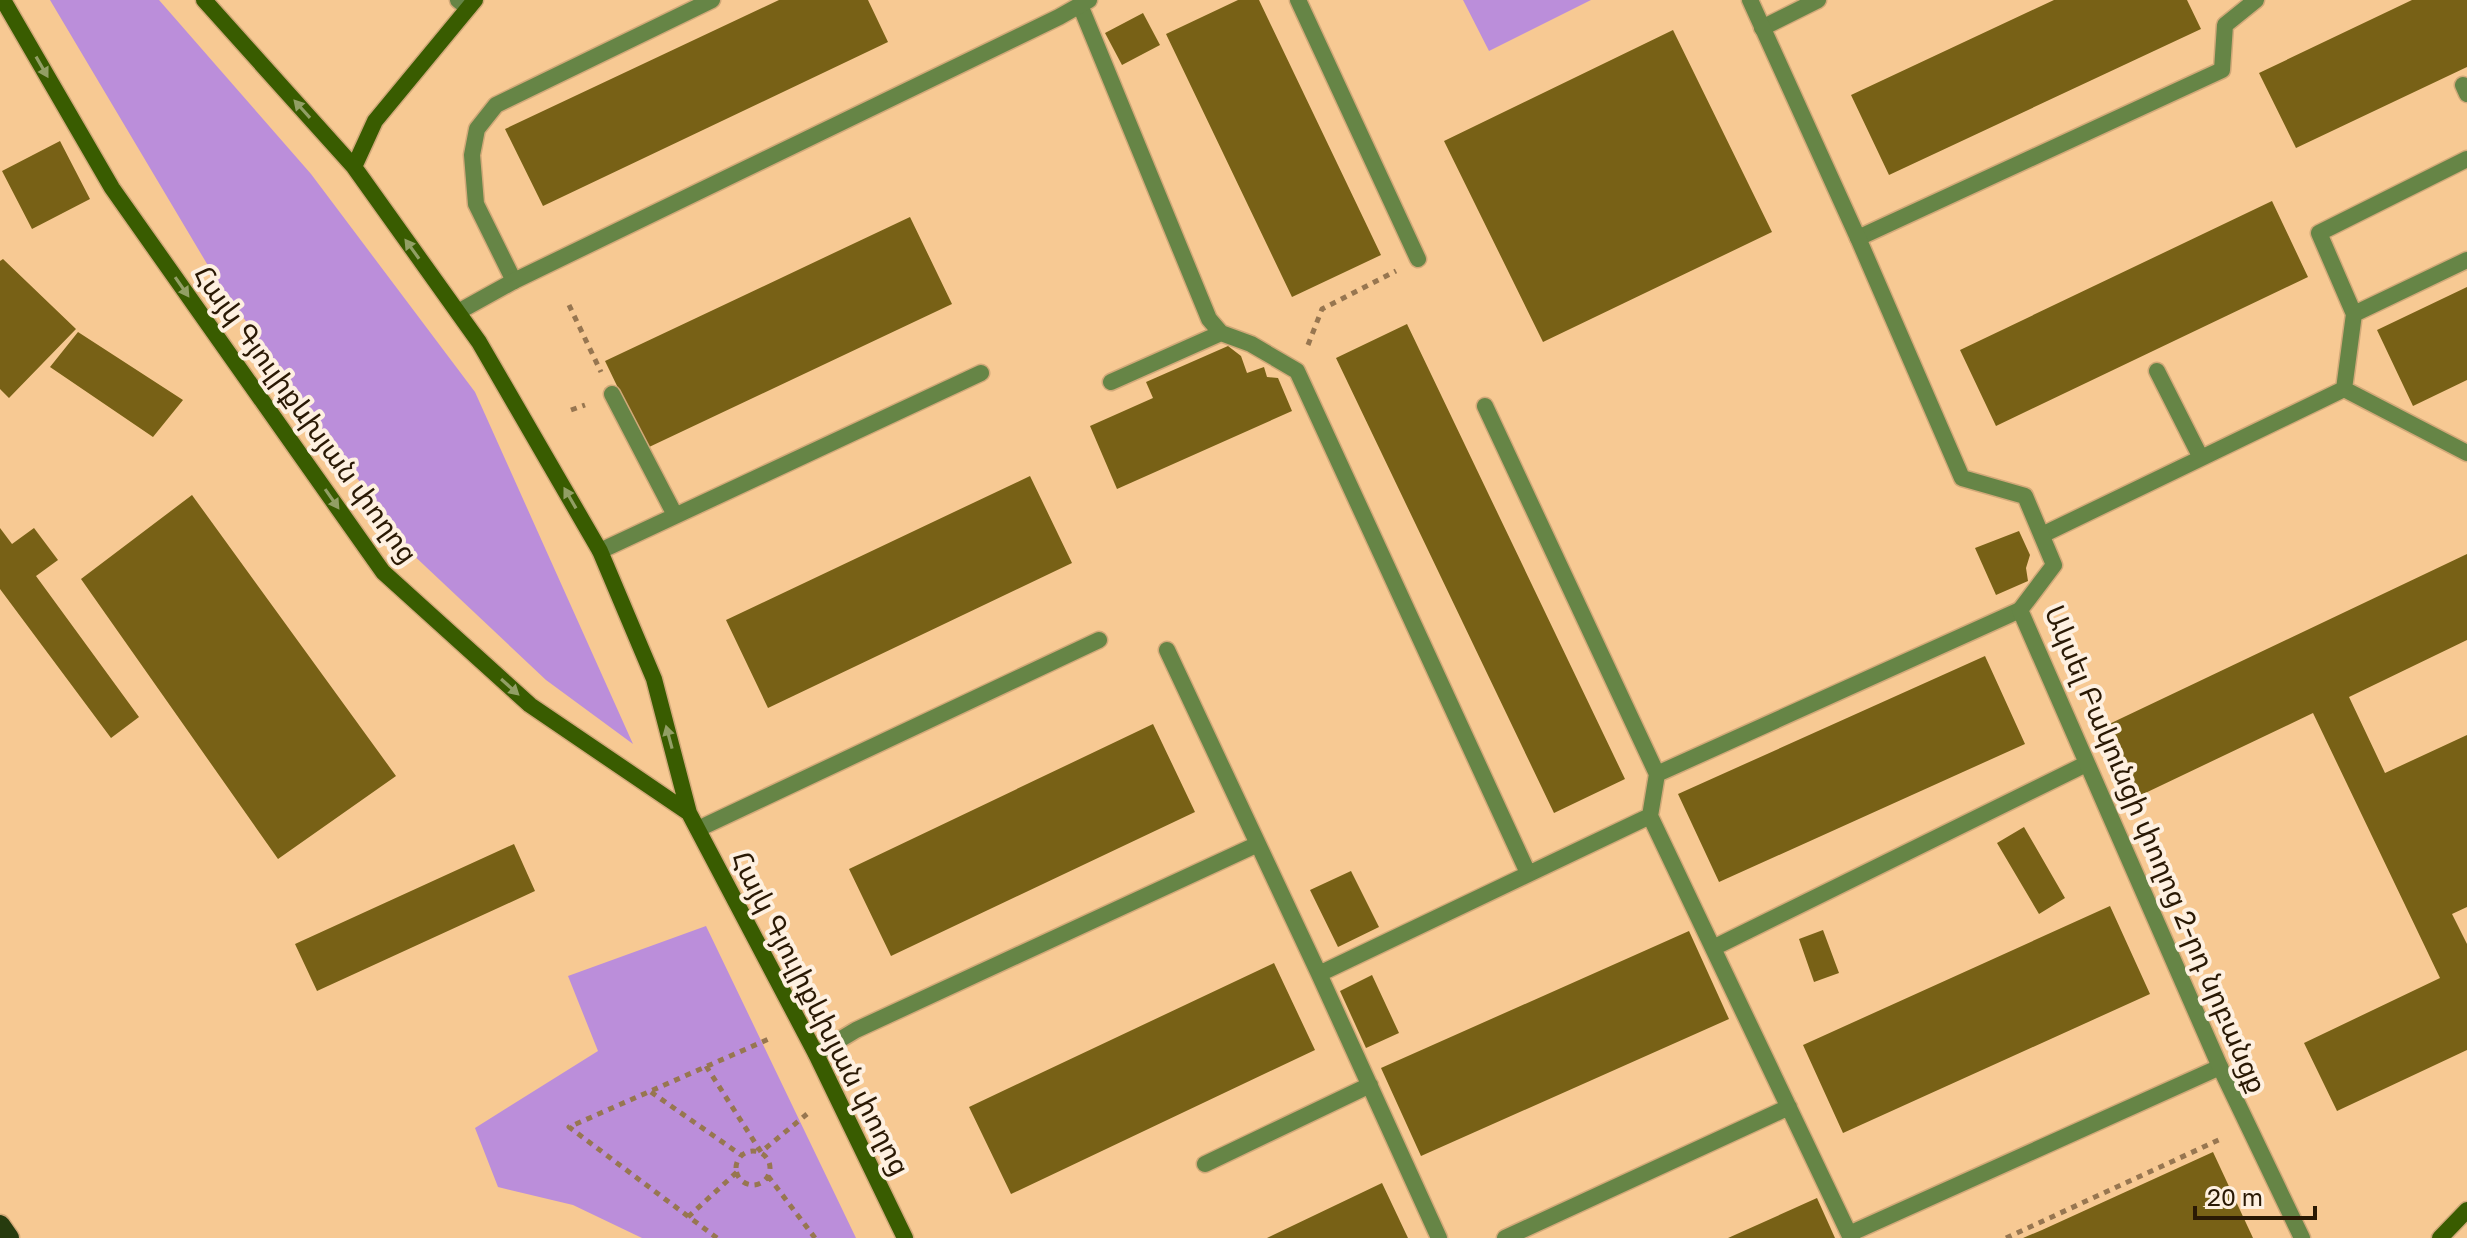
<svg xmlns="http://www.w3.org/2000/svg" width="2467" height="1238" font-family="'Golos Text','Noto Sans Armenian',sans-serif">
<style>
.green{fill:#bb8eda}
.building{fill:#786116}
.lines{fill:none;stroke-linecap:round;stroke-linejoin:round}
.lane-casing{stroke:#d2a979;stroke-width:19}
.street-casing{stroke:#d2a979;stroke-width:19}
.secondary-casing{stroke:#d2a979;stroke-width:19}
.primary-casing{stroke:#d2a979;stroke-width:23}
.path{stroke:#977650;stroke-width:5;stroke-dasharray:6 6;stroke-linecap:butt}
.lane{stroke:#668546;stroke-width:16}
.street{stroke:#668546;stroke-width:16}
.secondary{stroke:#395c00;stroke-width:16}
.primary{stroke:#273b0e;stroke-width:20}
.oneway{fill:#929f65}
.labels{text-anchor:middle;stroke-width:8;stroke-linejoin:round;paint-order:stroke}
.street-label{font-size:28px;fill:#2a1904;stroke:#fef0e0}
</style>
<rect width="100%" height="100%" fill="#f7c993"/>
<path class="green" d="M50,0h109l152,174 164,218 158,352 -87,-64 -138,-130 -192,-271z
M1463,0h128l-102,51z
M706,926l150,312h-214l-69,-33 -75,-18 -23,-59 123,-77 -30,-75z"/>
<path class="building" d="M779,0h89l20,42 -345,164 -38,-77z
M1238,0h21l122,255 -89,42 -126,-263z
M2054,0h133l14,29 -312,146 -38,-80z
M2412,0h55v67l-171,81 -37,-75z
M1143,13l17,32 -38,20 -17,-32z
M1673,30l99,202 -229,110 -99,-201z
M60,141l30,58 -58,30 -30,-58z
M2272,201l36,76 -312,149 -36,-76z
M910,217l42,87 -305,144 -42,-87z
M3,259l73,70 -67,69 -9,-9v-128z
M2467,287v93l-54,26 -36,-76z
M1407,324l218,455 -71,34 -218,-455z
M78,332l105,68 -30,37 -103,-70z
M1228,346l13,10 6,17 17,-6 3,10 11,1 14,33 -175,78 -27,-63 63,-28 -7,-16z
M1030,476l42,87 -304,145 -42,-88z
M192,495l204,281 -118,83 -197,-280z
M0,528l12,16 22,-16 24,32 -22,16 103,141 -28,21 -111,-149z
M2019,531l11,24 -4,13 2,13 -32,14 -21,-47z
M2467,554v86l-118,57 36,76 82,-38v172l-15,7 15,30v106l-130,61 -33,-68 136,-65 -127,-265 -174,83 -34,-70z
M1985,656l40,88 -306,138 -41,-88z
M1153,724l42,88 -304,144 -42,-87z
M2024,827l41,71 -26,16 -42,-71z
M514,844l21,47 -218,100 -22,-47z
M1351,871l28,56 -41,20 -28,-57z
M2110,906l40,88 -307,139 -40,-88z
M1823,930l16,43 -25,9 -15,-43z
M1689,931l40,88 -308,137 -40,-88z
M1274,963l41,87 -304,144 -42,-87z
M1372,975l27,58 -33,15 -26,-57z
M2213,1152l40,86h-230l19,-8z
M1382,1183l26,55h-141z
M1817,1198l18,40h-107z"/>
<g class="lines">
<defs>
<path id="lane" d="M458,0l10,8
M1298,0l120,259
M1080,5l129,314 12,14 30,11 46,27 231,502
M1762,28l56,-28
M2463,85l4,9
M1858,238l364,-168 3,-45 31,-25
M514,281l-38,-77 -4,-49 5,-26 19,-24 216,-105
M2354,314l-35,-81 148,-74
M2157,371l44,87
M1111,382l110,-49
M2344,389l123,64
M612,394l63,121
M1485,406l172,368 -7,42 201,422
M2042,535l302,-146 10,-75 113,-54
M600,551l381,-178
M1167,650l152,324 120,264
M1657,774l363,-164
M698,829l401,-189
M1713,948l373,-184
M1319,974l331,-158
M816,1054l40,-24 402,-186
M1205,1164l165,-79
M1849,1234l371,-167
M1505,1238l284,-131"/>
<path id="street" d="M1750,0l108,238 104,240 63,18 29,69 -34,45 200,457 82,171
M458,312l56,-31 545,-264 30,-17"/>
<path id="secondary" d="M3,0l109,188 271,384 147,133 159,108
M204,0l150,167 125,175 121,209 54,128 35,134 127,241 89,184
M354,167l21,-46 100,-121
M2440,1238l27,-28"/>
<path id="primary" d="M0,1225l9,13"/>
</defs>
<use href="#lane" class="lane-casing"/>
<use href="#street" class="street-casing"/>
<use href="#secondary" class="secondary-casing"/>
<use href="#primary" class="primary-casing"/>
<path class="path" d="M569,305l32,67
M1308,345l14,-36 74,-38
M571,410l14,-5
M706,1066l55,86 46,-38
M651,1092l90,63
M736 1168a17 17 0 1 1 34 0a17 17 0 1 1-34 0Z
M768,1176l47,62
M688,1217l49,-45
M717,1238l-148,-111 202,-89
M2006,1238l217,-100"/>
<use href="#lane" class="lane"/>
<use href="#street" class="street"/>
<use href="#secondary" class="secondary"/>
<use href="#primary" class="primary"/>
</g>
<defs><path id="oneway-solid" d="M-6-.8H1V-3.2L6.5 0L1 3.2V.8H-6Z" transform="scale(2)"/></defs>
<g class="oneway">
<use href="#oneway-solid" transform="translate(42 67) rotate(60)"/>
<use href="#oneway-solid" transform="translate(302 109) rotate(-132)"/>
<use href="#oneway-solid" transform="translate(412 249) rotate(-126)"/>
<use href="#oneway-solid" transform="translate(182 287) rotate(55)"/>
<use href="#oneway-solid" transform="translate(570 498) rotate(-120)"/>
<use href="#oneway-solid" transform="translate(332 499) rotate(55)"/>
<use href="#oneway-solid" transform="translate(510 687) rotate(42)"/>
<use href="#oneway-solid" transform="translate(669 737) rotate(-105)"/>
</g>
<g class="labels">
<g class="street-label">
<text transform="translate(306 414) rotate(54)" y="10">Հայկ Գյուլիքևխյան փողոց</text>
<text transform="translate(2156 849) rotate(67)" y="10">Ակսել Բակունցի փողոց 2-րդ նրբանցք</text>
<text transform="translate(821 1013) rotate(63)" y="10">Հայկ Գյուլիքևխյան փողոց</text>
</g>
</g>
<path d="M2195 1206v12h120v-12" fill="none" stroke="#2a1904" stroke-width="4"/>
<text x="2207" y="1206" font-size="24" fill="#2a1904" stroke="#fef0e0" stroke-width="6" paint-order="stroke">20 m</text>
</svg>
